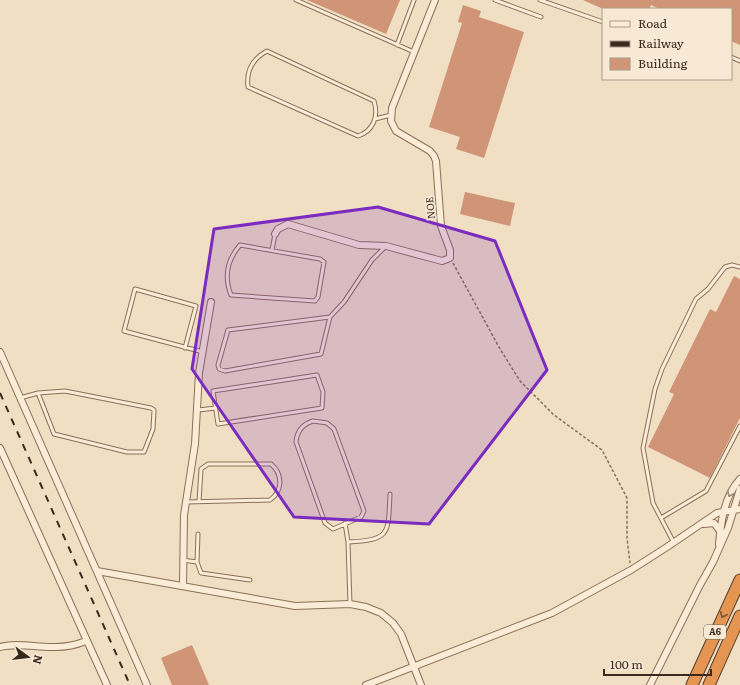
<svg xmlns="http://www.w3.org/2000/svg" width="740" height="685" font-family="Literata,serif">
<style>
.building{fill:#d09477}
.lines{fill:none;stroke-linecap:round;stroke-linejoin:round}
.service-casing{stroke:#8c6f59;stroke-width:5}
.minor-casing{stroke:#8c6f59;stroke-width:8}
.motorway-casing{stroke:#593e2d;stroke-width:13}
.path{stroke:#8c6f59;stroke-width:1.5;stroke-dasharray:3 2;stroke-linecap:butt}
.service{stroke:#faecd7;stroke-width:3}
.minor{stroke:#faecd7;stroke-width:6}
.motorway{stroke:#e39551;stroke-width:11}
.rail{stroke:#3b291e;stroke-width:2;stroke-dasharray:7 7;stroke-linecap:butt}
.oneway{stroke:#9a8a7a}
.oneway2{stroke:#7e5432}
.marked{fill:#7b2cbf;fill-opacity:0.2;stroke:#7b2cbf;stroke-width:3;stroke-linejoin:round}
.labels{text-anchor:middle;stroke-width:3.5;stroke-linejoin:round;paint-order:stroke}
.shield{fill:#f7e9d3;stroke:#736354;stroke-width:1}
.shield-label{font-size:9px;font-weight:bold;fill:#3b291e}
.street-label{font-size:10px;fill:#3b291e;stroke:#f7e9d3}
</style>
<rect width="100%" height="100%" fill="#f0dfc3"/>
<path class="building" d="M307,0h93l-14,34z
M583,0h157v45l-9,-4v-32h-71l-9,-4 -2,4h-46z
M463,5l18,6 -2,6 45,15 -40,126 -28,-9 4,-12 -31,-10 33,-104 -4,-1z
M465,192l50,11 -5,23 -50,-12z
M734,276l6,3v139l-30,60 -62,-31 26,-53 -5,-2 41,-83 6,3z
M192,645l17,40h-37l-11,-27z"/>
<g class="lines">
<defs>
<path id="service" d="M296,0l118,52
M495,0l46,17
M540,0l63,22
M397,45l17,-45
M267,51l107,50c5,16 -1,30 -16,35l-110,-49c-2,-16 4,-28 19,-36z
M731,57l9,4
M375,119l16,-4
M240,245l80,14 4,3 -6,35 -3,4 -84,-6c-7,-18 -4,-35 9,-50z
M272,250l3,-16
M330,317l-9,37 -96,17 -6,-2 -1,-4 10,-35 102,-13 14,-15 28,-42 14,-14
M185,348l11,-42 -61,-17 -11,42 79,21
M317,375l6,17 -1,16 -104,16 -5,-33z
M20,398l18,-5 27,-2 86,17 3,2 -1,19 -9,23h-17l-73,-18 -16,-41
M198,410l18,-2
M313,421l14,2 7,6 30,82 -3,6 -28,12 -8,-6 -29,-81c1,-11 7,-18 17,-21z
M187,502l83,-2c13,-9 13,-26 1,-36h-63l-7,5 -2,33
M661,518l45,-27 34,-65
M345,523l3,19 2,62
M348,542c43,-2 40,-8 42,-48
M674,543l-21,-40 -10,-55 12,-59 7,-20 34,-70 12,-10 17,-22 7,-2 8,2
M182,560l15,2 1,-28
M197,562l4,11 49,7"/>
<path id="minor" d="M275,234l3,-5 10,-5 71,21 27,1 56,15 8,-3v-8l-9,-24 -5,-65 -2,-5 -4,-5 -34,-20 -5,-10 1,-13 43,-108
M0,352l147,333
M0,448l107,237
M704,524l10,-1 6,8
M719,544c2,-23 5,-47 21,-65
M97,571l198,35 55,-2 16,3 15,6 12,10 8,11 20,51
M183,586l1,-71 11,-71 4,-71 12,-71
M0,647c18,-5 37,1 56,0 10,0 20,-2 30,-6
M366,685l186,-72 79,-43 36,-23 50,-34 23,-4
M650,685l50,-100 13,-23 15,-34 12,-39"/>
<path id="motorway" d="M692,685l48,-105
M709,685l31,-69"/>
</defs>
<use href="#service" class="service-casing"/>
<use href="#minor" class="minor-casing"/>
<use href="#motorway" class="motorway-casing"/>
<path class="path" d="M453,263l47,86 20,32 34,34 48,35 25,48v40l3,25"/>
<use href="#service" class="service"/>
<use href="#minor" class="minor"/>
<use href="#motorway" class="motorway"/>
<path class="rail" d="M0,393l130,292"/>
</g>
<defs><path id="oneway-chevron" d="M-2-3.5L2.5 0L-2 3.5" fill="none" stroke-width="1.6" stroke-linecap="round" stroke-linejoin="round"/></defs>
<use class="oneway" href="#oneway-chevron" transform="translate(730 494) rotate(116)"/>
<use class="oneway2" href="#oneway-chevron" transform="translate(723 615) rotate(115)"/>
<path class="marked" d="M378,207l117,34 52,129 -118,154 -135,-7 -102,-148 22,-140z"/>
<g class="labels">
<rect class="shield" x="704" y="625" width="22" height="14" rx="3"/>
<g class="shield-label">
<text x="715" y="635">Α6</text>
</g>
<g class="street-label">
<text transform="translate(430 208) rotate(-95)" y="4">NOE</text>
</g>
</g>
<rect x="602" y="8" width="130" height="72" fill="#f7e9d3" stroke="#ac9c8b"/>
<rect x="610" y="21" width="20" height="6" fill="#faecd7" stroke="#ac9c8b"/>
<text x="638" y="28" font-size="12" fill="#3b291e">Road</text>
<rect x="610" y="41" width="20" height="6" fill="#3b291e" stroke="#ac9c8b"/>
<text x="638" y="48" font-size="12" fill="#3b291e">Railway</text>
<rect x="610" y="58" width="20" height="12" fill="#d09477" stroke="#ac9c8b"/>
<text x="638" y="68" font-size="12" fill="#3b291e">Building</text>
<g transform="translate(28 657) rotate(105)" stroke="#f7e9d3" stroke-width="3" paint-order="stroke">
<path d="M0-3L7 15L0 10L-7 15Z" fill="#3b291e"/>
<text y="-6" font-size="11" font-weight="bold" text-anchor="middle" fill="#3b291e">N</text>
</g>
<path d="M604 669v6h107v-6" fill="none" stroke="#3b291e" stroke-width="2"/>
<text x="610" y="669" font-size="12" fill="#3b291e" stroke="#f7e9d3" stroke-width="3" paint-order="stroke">100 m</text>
</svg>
